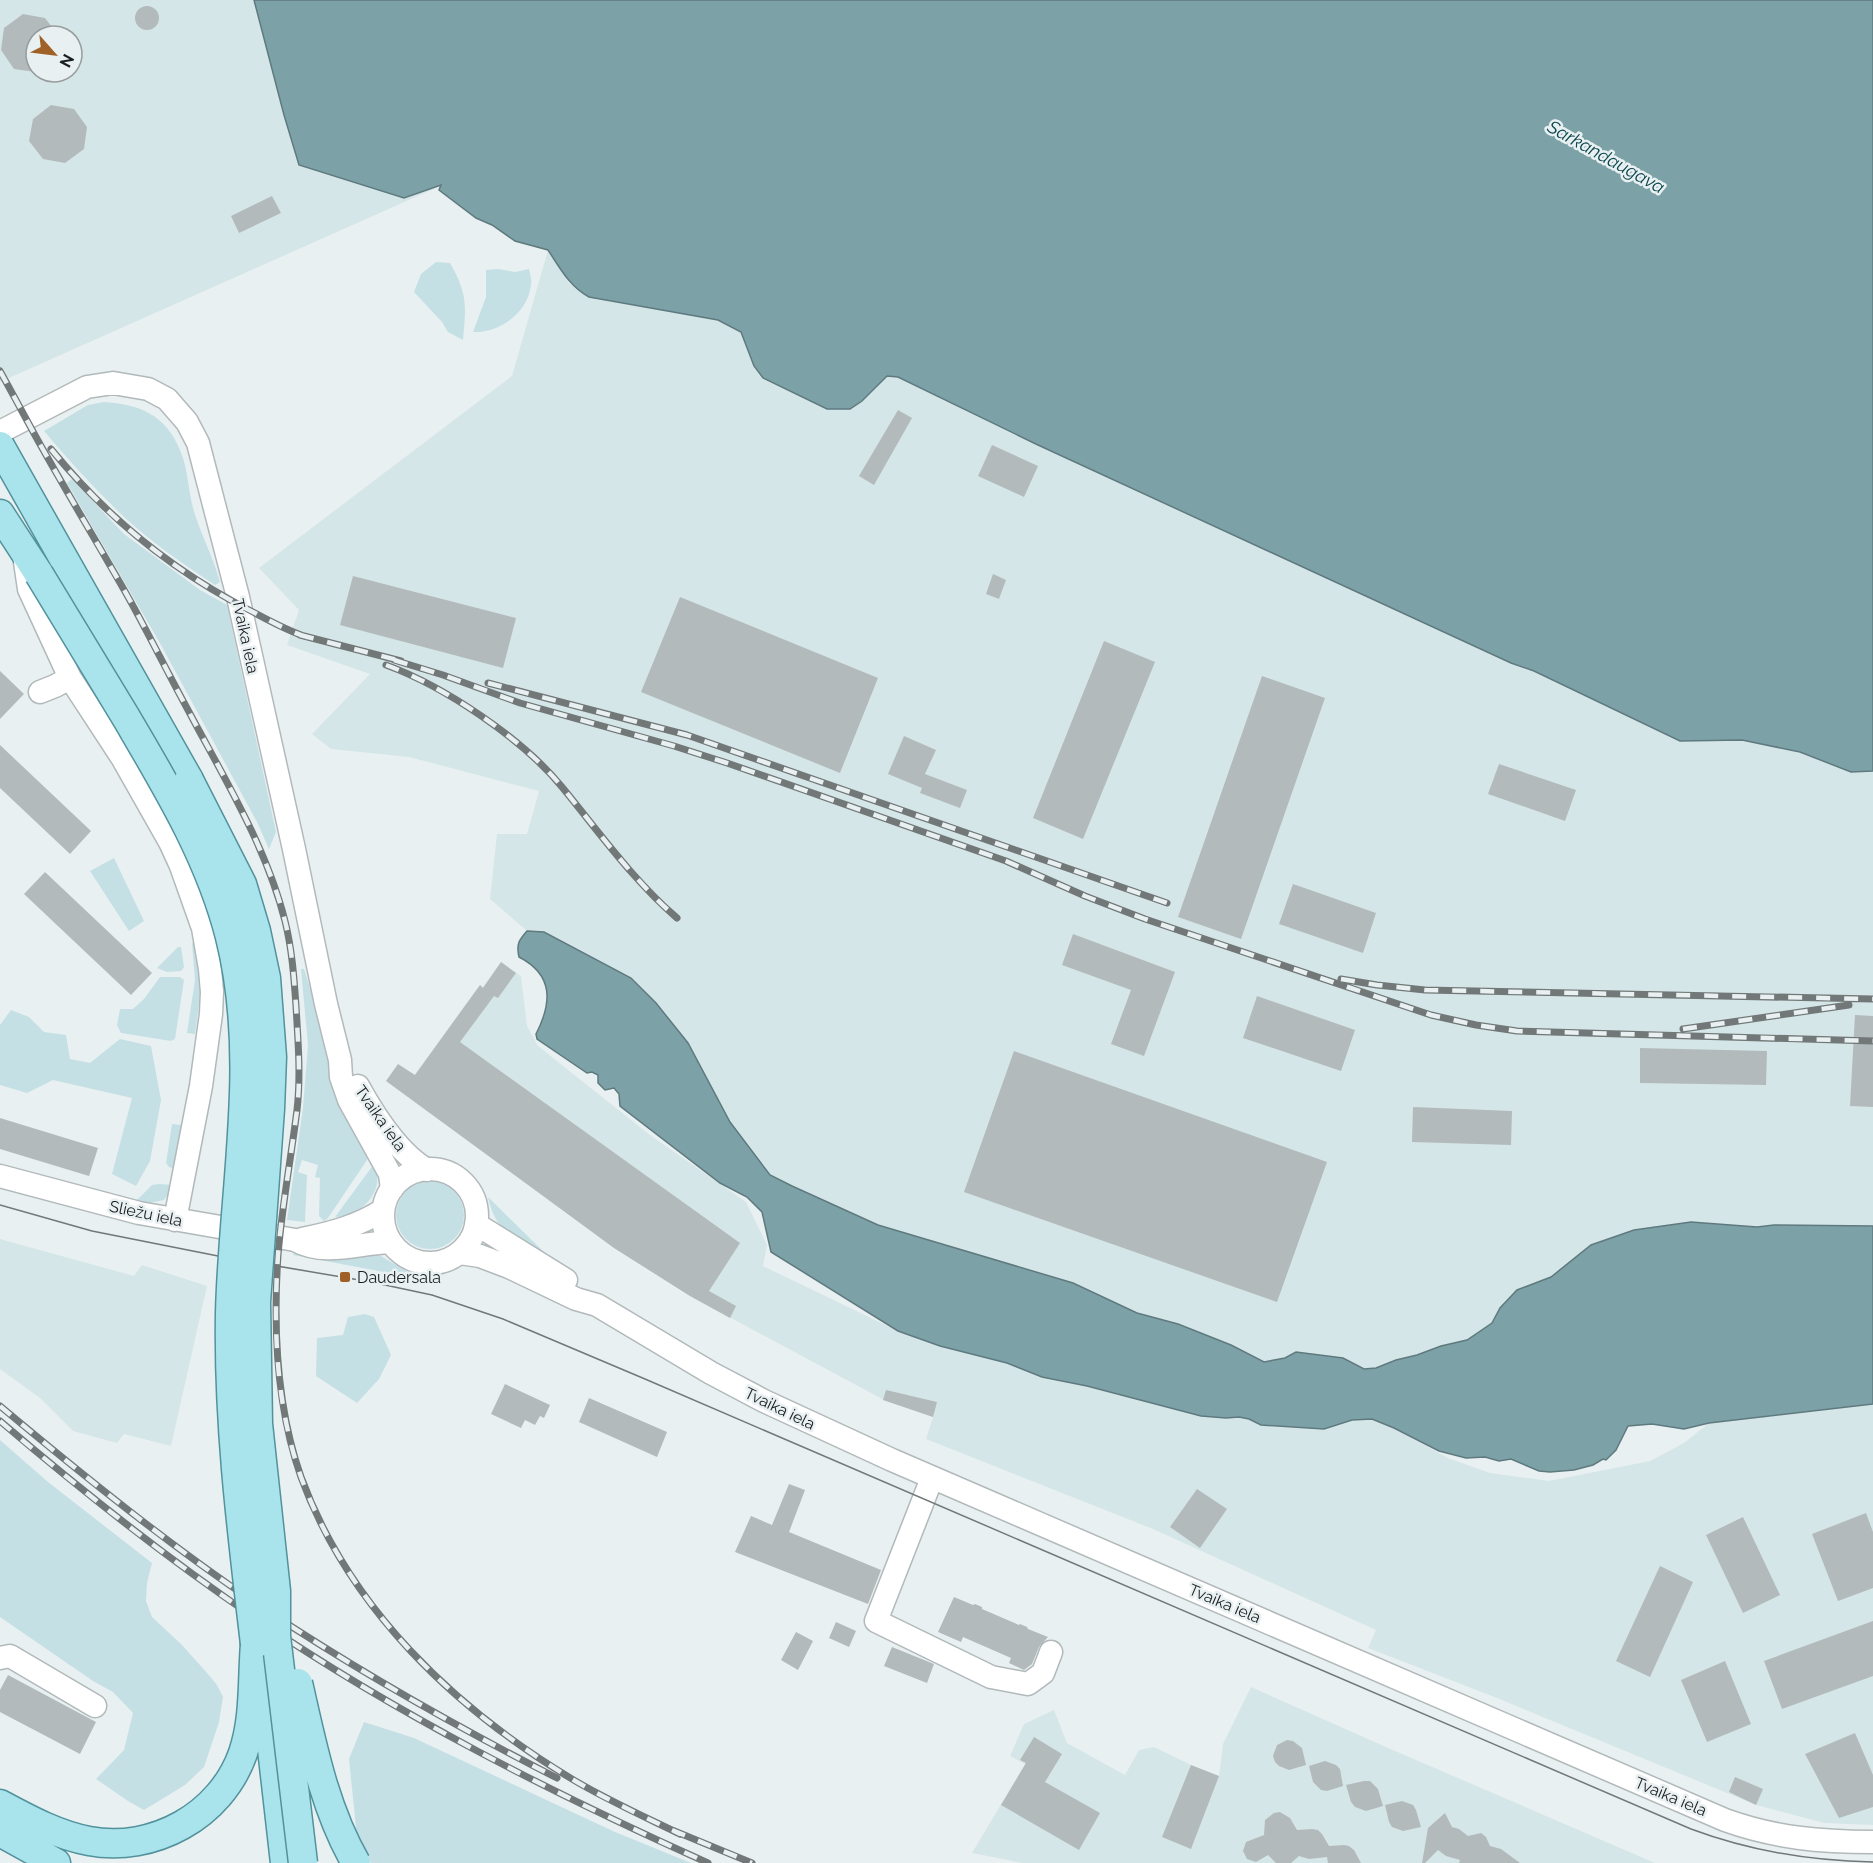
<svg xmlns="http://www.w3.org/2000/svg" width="1873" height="1863" font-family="Raleway,sans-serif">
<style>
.built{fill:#d5e6e8;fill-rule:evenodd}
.green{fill:#c4e0e5}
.water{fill:#7ca2a8;stroke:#5f7a7f;stroke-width:1.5}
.building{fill:#b3babb}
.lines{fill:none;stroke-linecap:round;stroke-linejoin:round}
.minor-casing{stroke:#b2b9ba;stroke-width:25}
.major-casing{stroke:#52929c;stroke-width:31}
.minor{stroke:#fff;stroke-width:22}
.major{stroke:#a9e3ec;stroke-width:28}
.tram{stroke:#727777;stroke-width:1.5}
.rail-casing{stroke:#727777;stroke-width:7}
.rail{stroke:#e9f0f1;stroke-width:4.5;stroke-dasharray:14;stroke-linecap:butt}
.major-bridge-casing{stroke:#52929c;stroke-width:31;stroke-linecap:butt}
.major-bridge{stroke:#a9e3ec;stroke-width:28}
.poi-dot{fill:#a06129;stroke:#e9f0f1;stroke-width:2}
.labels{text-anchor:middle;stroke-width:5;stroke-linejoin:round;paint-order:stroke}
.street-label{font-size:16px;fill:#1b1e1e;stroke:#e9f0f1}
.poi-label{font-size:16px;fill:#1b1e1e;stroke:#e9f0f1;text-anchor:start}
.water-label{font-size:18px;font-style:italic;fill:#0a454d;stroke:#e9f0f1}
</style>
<rect width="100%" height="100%" fill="#e9f0f1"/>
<path class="built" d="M0,0h254l30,115 15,50 105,33 34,-11 -438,195zM36,36h36v36h-36z
M548,250l21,33 8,7 12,7 129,23 24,12 12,34 127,14 6,-4 11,1 140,68 473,218 23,8 146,70 62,-1 58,12 51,20 22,-1v455l-99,-1 -183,20 -40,32 -34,13 -17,18 -8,15 -25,17 -26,6 -24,9 -21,5 -20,8 -12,1 -21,-11 -47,-6 -11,6 -21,4 -33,-17 -53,-21 -41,-11 -64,-30 -195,-58 -86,-39 -22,-11 -40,-53 -42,-79 -32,-40 -25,-25 -87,-46 -17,-1 -37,-32 7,-65h30l12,-43 -130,-34 -78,-8 -19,-15 58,-60 -83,-29 12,-35 -40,-42 253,-192z
M501,962l20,14 6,50 11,20 112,89 96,67 21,43 -4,21 135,65 42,15 67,17 35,14 45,9 139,32 13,-1 10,2 12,6 63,4 28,-9 20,-1 22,9 54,30 42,15 59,8 101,-20 34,-18 25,-20 164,-19v421l-49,-2 -68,-18 -259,-107 -129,-50 8,-18 -223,-101 -227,-90 7,-22 -49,-17 -194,-104 -76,-48 -212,-156 78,-107 3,2z
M0,1239l134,37 8,-11 65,21 -36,160 -47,-12 -7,9 -44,-12 -33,-33 -40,-29z
M1251,1687l135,60 269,116h-632l-51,-10 53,-89 -15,-8 14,-32 30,-14 13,33 58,32 14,-25 15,-3 37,18 28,11 4,-32z"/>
<path class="green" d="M436,262l14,1c18,31 16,43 13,77l-15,-8 -6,-10 -28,-30 7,-18z
M498,269l17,3 14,-3c1,5 3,10 2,15 -2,28 -31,49 -58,48l13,-35v-27z
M104,402c35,2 62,13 76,48 8,18 8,39 13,58 7,25 20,48 27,74l-5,3c-32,-21 -64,-43 -92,-69 -28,-27 -54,-55 -79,-85l44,-26z
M72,479l52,55 76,56 27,15 49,227 -7,17 -12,-27 -96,-177 -94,-162z
M114,858l30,63 -15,10 -39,-60z
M192,943h4l5,47 -6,44 -8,-1 8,-53z
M178,947h3l3,20 -3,4 -14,1 -10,-4z
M301,969h3l12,38 17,75 36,75 -41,61 -4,3 -5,-5 1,-38 -5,-1 3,-12 -16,-5 -4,12 9,3 -2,47 -18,-2 16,-112 5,-63z
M160,977h20l4,3 -9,59 -4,2 -50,-8 -4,-8 3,-16h13l11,-10z
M11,1010l18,7 15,15 22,3 4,24 20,4 30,-24 31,7 10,54 -11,61 -14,25 -24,-12 20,-76 -79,-18 -26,13 -27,-8v-60z
M172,1124l9,1 -3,45 -9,-3 -3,-4z
M374,1164c13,26 -13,53 -39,53z
M396 1215a34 34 0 1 1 68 0a34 34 0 1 1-68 0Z
M159,1184l15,1 -10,15 -20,4 -9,-2 17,-17z
M488,1197l59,58c-15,-5 -10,-6 -20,-13 -3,-3 -9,-4 -13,-6 -17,-9 -22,-22 -26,-39z
M294,1253l33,5 44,-4 10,2 25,15 10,3v4l-123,-23z
M365,1314l9,3 17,38 -12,24 -22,24 -41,-27 1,-38 26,-3 5,-18z
M0,1440l48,42 104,81 -5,20 -1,18 6,16 30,28 26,29 9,11 6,12 -4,25 -15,45 -19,18 -41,25 -16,-9 -32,-22 28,-29 9,-37 -20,-21 -20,-11 -93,-64z
M364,1722l50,16 201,94 76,31h-320l-14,-26 -8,-78z"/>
<path class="water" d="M254,0h1619v771l-22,1 -51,-20 -58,-12 -62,1 -146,-70 -23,-8 -473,-218 -140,-68 -11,-1 -25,25 -12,8h-23l-64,-31 -9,-12 -13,-34 -23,-12 -129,-23c-20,-11 -29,-29 -41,-47l-33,-9 -23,-16 -16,-7 -37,-28 2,-5 -37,13 -105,-33 -15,-50z
M527,931l17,1 87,46 25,25 32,40 42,79 40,53 22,11 86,39 195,58 64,30 41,11 53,21 33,17 21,-4 11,-6 47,6 21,11 12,-1 20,-8 21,-5 24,-9 26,-6 25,-17 8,-15 17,-18 34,-13 40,-32 43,-15 57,-8 66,5 17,-2 99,1v178l-164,19 -25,6 -32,-5 -24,2 -12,24 -10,10 -3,-1 -10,6 -19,5 -24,2 -11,-1 -28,-12 -12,2 -14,-4 -19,1 -27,-7 -45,-23 -22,-9 -20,1 -28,9 -63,-4 -12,-6 -10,-2 -13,1 -25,-2 -114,-30 -45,-9 -35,-14 -67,-17 -42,-15 -127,-79 -9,-40 -15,-15 -27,-14 -100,-77 -1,-12 -5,-6 -9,2 -7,-7v-8l-6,-3 -5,1 -50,-34 -1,-5c16,-31 18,-59 -17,-77 -3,-13 0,-17 8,-26z"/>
<path class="building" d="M135 18a12 12 0 1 1 24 0a12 12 0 1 1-24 0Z
M23,14l22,4 14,18h-23v36l-22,-3 -13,-19 3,-22z
M51,105l23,4 13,18 -3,22 -19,14 -22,-4 -14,-18 4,-22z
M272,196l9,17 -42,20 -8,-17z
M898,410l14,8 -38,67 -15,-9z
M992,445l46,21 -14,31 -46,-21z
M993,574l13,6 -7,19 -13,-5z
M353,576l163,42 -13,50 -163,-43z
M680,597l198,81 -38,95 -199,-81z
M1104,641l51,21 -72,177 -50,-21z
M0,671l24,23 -24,25z
M1262,676l63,22 -84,241 -63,-22z
M904,736l32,14 -11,24 42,16 -7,18 -40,-15 2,-5 -34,-14z
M0,745l91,86 -21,23 -70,-66z
M1499,764l77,26 -11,31 -77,-27z
M45,872l107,101 -21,22 -107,-101z
M1293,884l83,29 -13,40 -84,-29z
M1073,934l102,38 -31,84 -33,-12 20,-54 -69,-25z
M501,962l15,11 -18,25 -4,-2 -34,46 280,201 -31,48 27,15 -6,12 -40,-22 -76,-48 -228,-167 12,-17 17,11 65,-90 3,3z
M1257,996l98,34 -14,41 -98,-33z
M1855,1015l18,1v91l-23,-1z
M1640,1048l127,3 -1,34 -126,-2z
M1014,1051l313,111 -50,140 -313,-110z
M1413,1107l99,4 -1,34 -99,-3z
M0,1118l98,30 -9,28 -89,-27z
M505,1384l45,21 -6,13 -4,-2 -5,9 -10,-5 -4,8 -30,-14z
M886,1390l51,12 -4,15 -50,-17z
M589,1398l78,34 -10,25 -78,-35z
M789,1484l16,6 -16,42 92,38 -13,34 -133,-52 16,-36 21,9z
M1197,1489l30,20 -27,39 -30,-21z
M1866,1513l7,19v56l-35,13 -26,-67z
M1743,1517l37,78 -37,18 -37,-78z
M1660,1566l33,16 -43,95 -34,-16z
M954,1597l19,8 2,-1 7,3v2l37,16 1,-1 7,3 1,2 20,8 -9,10 -7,17 -8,6 -15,-7 2,-5 -48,-21 -2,5 -23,-10z
M1873,1621v55l-91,33 -18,-48z
M836,1622l20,9 -7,16 -20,-9z
M796,1632l17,9 -15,29 -17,-10z
M892,1647l42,17 -7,19 -43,-17z
M1725,1661l26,63 -44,18 -26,-62z
M8,1675l88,47 -16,32 -80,-42v-22z
M1855,1733l18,42v32l-34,11 -34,-64z
M1034,1737l28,17 -17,28 55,31 -21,37 -78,-45 25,-42 -6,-3z
M1287,1740l6,1 9,7 4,17 -17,5 -10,-4 -4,-4 -2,-6 4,-11z
M1325,1761l11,4 4,4 3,17 -16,5 -6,-1 -8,-8 -4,-16z
M1191,1765l28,11 -28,73 -29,-12z
M1735,1777l28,12 -7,16 -27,-13z
M1364,1781h6l8,8 5,17 -17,5 -11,-4 -4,-5 -5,-17z
M1402,1801l11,4 3,5 5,17 -18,4 -11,-4 -3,-5 -4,-17z
M1280,1812l10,6 7,12 15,-1 6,1 4,4 7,12 15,-1 5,1 5,4 7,13h-33l-1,-6 -18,2 -10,-3 -8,7h-15l-8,-8 -12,7 -9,-3 -4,-8 3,-9 18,-7 1,-15 9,-7z
M1445,1813l7,14 7,2 9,7 13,-3 5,4 4,9 11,3 19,14h-61l1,-3 -14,-4 -8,-6 -13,13h-3l6,-35z"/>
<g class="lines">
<defs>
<path id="minor" d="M0,432l87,-45 26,-4 35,6 19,10 20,23 11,21 40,154 56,252 32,155 14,56 1,17 8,23 41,74 2,15
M24,555l5,34 41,89 53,81 47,83 11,24 22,62 7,41 2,23 -1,22 -10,72 -26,134
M40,692l15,-6 15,-8
M358,1086c16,29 40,67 69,84
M383 1216a47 47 0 1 1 94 0a47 47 0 1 1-94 0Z
M0,1176l139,37 156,27c31,17 63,3 96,2
M476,1224l90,56
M302,1239c30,-6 56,-13 81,-29
M460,1253l20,3 29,11 67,32 21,6 114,68 53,28 128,59 833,360c50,18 96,22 148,22
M932,1478l-56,143 115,56 37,7 15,-11 8,-21
M0,1658l10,-2 85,50"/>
<path id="major" d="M0,446l189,334
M0,514l39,60
M265,1687l20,176
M0,1804c28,15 57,31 89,37 64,12 132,-25 154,-88 12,-35 9,-73 12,-109
M0,1832l56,31"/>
</defs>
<use href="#minor" class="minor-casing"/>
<use href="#major" class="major-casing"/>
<use href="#minor" class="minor"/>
<use href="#major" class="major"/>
<path class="tram" d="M0,1205l92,26 126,25 153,26 61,13 71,24 142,60 1046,450c59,22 119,32 182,33"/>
<defs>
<path id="rail" d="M0,371c14,25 27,50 41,75 27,48 55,95 82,142 23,40 43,82 65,122 36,68 78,136 97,211 7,28 9,56 11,85 2,35 5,69 1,104 -6,48 -15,96 -19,145 -5,74 -2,151 23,222 48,131 153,231 271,302 35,21 71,37 108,55
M51,449c56,69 123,123 202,163 17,9 35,19 54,25
M300,635l101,26
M394,660l49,15 77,28 154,43 53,17 279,98 79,35 60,23 286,96 45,10 41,6 356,10
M386,665c58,21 137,74 176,122 37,45 70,92 115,131
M488,683l199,52 480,168
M1341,979l36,6 48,5 448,9
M1683,1029l166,-24
M0,1406c86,72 173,142 266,204 94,62 191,117 291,168
M0,1421c83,71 168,138 258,199 142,96 294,173 450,243
M672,1830l80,33"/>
</defs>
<use href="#rail" class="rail-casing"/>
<use href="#rail" class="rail"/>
<defs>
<path id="major-bridge" d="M39,574c30,49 59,97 88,145 41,70 83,139 103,218 31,124 3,251 0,376 -2,111 12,221 25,331
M189,780l53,104 14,47 10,47 6,79 -2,52 -14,193 2,122 18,167v45l27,227
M298,1683c14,61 26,125 58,180"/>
</defs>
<use href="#major-bridge" class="major-bridge-casing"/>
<use href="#major-bridge" class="major-bridge"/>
</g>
<rect class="poi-dot" x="339" y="1271" width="12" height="12" rx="3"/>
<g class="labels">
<g class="street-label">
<text transform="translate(246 636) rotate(78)" y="6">Tvaika iela</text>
<text transform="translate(381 1118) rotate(55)" y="6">Tvaika iela</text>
<text transform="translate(146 1213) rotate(12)" y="6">Sliežu iela</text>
<text transform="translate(780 1408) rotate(26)" y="6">Tvaika iela</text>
<text transform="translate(1225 1603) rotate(23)" y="6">Tvaika iela</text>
<text transform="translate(1671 1796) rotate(23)" y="6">Tvaika iela</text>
</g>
<g class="poi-label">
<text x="357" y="1283">Daudersala</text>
</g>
<g class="water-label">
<text transform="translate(1606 157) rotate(29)" y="6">Sarkandaugava</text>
</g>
</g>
<g transform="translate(54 54) rotate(118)"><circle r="28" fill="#e9f0f1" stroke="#979c9d" stroke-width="1.5"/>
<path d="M0-4.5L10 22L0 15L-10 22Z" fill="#a06129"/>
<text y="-9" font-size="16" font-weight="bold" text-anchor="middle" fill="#1b1e1e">N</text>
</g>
</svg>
